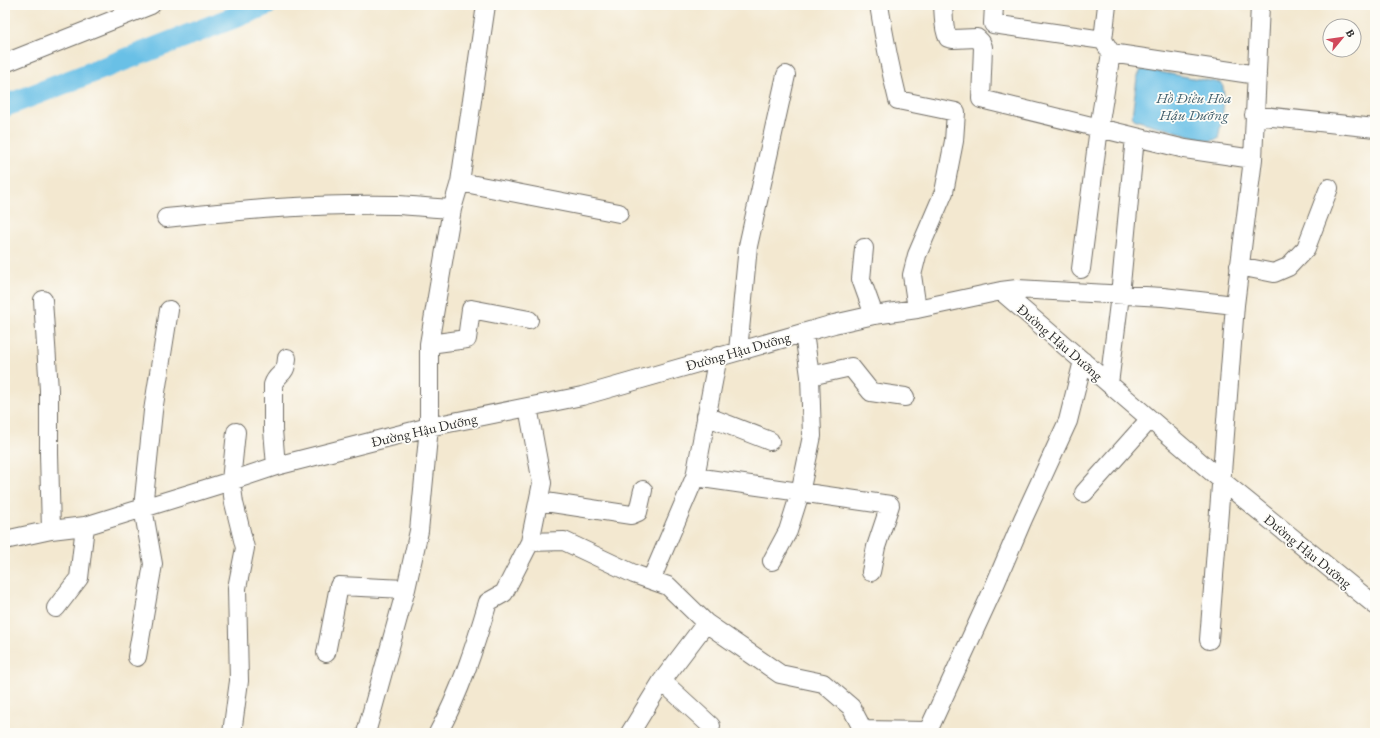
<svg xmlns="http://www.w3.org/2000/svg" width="1380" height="738" font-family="'EB Garamond',serif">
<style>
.water{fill:#69c0e6;stroke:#4a7688}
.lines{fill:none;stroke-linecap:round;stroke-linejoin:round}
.river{stroke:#69c0e6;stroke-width:22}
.minor-casing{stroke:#716d65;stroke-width:20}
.minor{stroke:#fff;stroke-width:18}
.labels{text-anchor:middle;stroke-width:3.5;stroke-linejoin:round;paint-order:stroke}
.street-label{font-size:14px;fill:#2b2b2b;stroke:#fdfcf7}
.water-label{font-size:15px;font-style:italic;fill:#415f6c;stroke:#fdfcf7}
</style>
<rect width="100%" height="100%" fill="#fdfcf7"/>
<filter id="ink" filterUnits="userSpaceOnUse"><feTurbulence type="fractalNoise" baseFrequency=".025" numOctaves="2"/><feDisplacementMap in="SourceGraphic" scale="8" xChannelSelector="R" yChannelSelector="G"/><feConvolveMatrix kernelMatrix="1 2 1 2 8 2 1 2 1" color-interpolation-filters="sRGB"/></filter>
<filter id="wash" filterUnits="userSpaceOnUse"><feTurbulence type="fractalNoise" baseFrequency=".012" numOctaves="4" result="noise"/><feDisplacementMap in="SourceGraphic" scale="16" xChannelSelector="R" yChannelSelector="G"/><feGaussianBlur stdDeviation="0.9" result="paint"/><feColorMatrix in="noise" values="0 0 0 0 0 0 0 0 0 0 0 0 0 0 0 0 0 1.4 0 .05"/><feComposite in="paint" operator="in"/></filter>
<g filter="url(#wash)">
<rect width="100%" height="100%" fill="#f3e8d0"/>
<path class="water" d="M1141,70h6l75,13c5,17 -1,39 -4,56l-8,2 -75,-21 -3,-4 5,-38z"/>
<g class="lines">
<path class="river" d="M5,106l261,-101"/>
</g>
</g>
<g filter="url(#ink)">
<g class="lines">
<defs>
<path id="minor" d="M879,5c5,32 11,63 19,95l58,12 -2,29 -10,51 -27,63 -5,20 5,34
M943,5c1,10 0,24 5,33l5,1 24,-1 4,4 2,5 -2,52 204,50 68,10
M994,5l-1,19 110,16
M1107,5l-4,35 8,13 146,22
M5,63l146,-58
M1254,115l121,13
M460,182l159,31
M166,218c77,-8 154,-15 231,-13 18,1 37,3 55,4
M864,248l-3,31 13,36
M1239,266l35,7 14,-6 18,-19 23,-60
M1081,269l18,-141 12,-75
M1001,291l16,-2 146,8 72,8
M43,300l6,90v64l2,76
M429,344l38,-5 4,-30 58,11
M738,351l10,-105 38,-171
M810,376l41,-9 20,25 34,5
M1109,384l11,-89 15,-158
M706,416l64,25
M276,466l-3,-36v-45c4,-13 13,-8 14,-27
M695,477l195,28 -14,42 -5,25
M1084,493l66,-74
M539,501l92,14 7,-3 5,-22
M5,540l46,-10 34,-4 146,-45 45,-15 153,-39 153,-31 252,-72 40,-9 43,-6 84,-18 220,189 154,125
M530,542l34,-1 70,33 34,12 38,37 74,51 43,9 28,24 12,23v3
M772,561l16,-30 12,-38 12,-57 -2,-60 -6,-43
M651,580l44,-103 23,-121
M56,608l23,-30 6,-52
M1209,640l26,-335 18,-146 7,-154
M326,653l13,-67 67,3
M137,657l16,-93 -10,-56 10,-97 16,-101
M662,681l49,45
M863,730l65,1 63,-137 32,-75 45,-98 15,-60
M232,733l7,-52 -2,-93 8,-40 -11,-45 -3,-22 5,-49
M366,733l40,-144 13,-58 10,-104v-83l23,-135 8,-27 26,-177
M438,733c22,-40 37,-87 50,-131l16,-9 26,-51 12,-59 -14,-76
M630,733l32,-52 44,-58"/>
</defs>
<use href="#minor" class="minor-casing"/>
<use href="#minor" class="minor"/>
</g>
</g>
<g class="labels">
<g class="street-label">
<text transform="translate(1060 342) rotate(41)" y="5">Đường Hậu Dưỡng</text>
<text transform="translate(738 351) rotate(-16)" y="5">Đường Hậu Dưỡng</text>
<text transform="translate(424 430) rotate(-13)" y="5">Đường Hậu Dưỡng</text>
<text transform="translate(1308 551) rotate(39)" y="5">Đường Hậu Dưỡng</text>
</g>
<g class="water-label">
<text x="1194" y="103">Hồ Điều Hòa<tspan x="1194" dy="17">Hậu Dưỡng</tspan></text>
</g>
</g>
<rect width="1380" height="738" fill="none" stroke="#fdfcf7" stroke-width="20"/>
<g transform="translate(1342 38) rotate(61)"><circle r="19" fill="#fdfcf7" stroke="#a9a8a5"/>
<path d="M0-3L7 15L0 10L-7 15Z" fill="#d1495b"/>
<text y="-6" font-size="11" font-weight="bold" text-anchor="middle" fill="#2b2b2b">B</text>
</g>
</svg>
